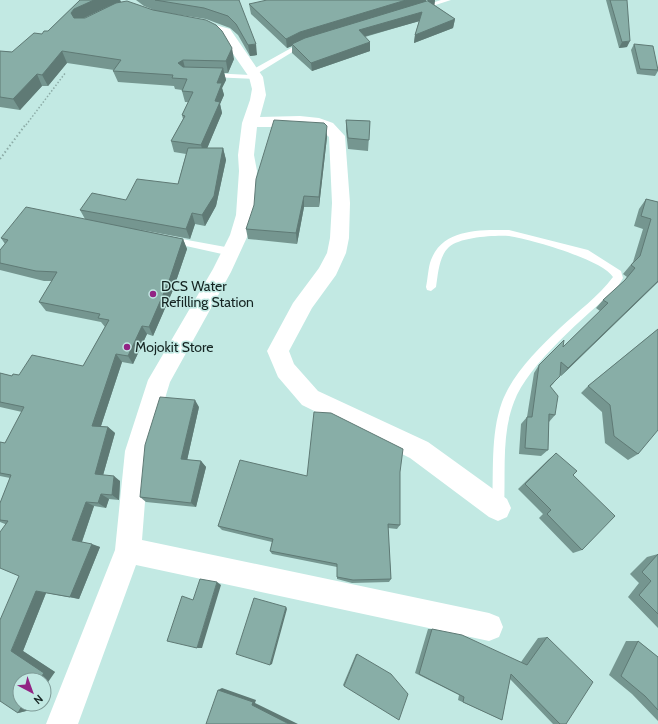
<svg xmlns="http://www.w3.org/2000/svg" width="658" height="724" font-family="Cabin,sans-serif">
<style>
.lines{fill:none;stroke-linecap:round;stroke-linejoin:round}
.path-far1{stroke:#8caba6;stroke-width:1.5;stroke-dasharray:1.5 2;stroke-linecap:butt}
.path{stroke:#8caba6;stroke-width:2;stroke-dasharray:1.5 2.5;stroke-linecap:butt}
.lane{fill:#fff;fill-rule:evenodd}
.street{fill:#fff;fill-rule:evenodd}
.wall{fill:#759690;fill-rule:evenodd}
.shaded-wall{fill:#5f7a75}
.building{fill:#88aea7;stroke:#5f7a75}
.poi-dot{fill:#922484;stroke:#c2e9e3;stroke-width:1.5}
.labels{text-anchor:middle;stroke-width:3;stroke-linejoin:round;paint-order:stroke}
.poi-label{font-size:14px;fill:#152422;stroke:#c2e9e3;text-anchor:start}
</style>
<rect width="100%" height="100%" fill="#c2e9e3"/>
<g class="lines">
<path class="path-far1" d="M26,125l40,-53"/>
<path class="path" d="M0,159l26,-35"/>
<path class="lane" d="M441,0h10l-31,10 -3,-2z
M302,42l5,1 -52,32h4v4l-48,-2 -4,-2 4,-2 39,2v-4z
M509,230l79,20 33,21 2,7 -6,10c-31,28 -89,76 -103,114 -13,33 -8,72 -10,106l-1,5 -5,1 -5,-1 -1,-5c2,-34 -2,-73 10,-106 11,-29 36,-53 58,-74 17,-16 39,-32 53,-51 -10,-17 -83,-38 -104,-41 -14,-1 -49,1 -60,11 -10,9 -11,27 -13,40l-5,4 -4,-1 -1,-3c2,-9 2,-19 5,-27 12,-32 50,-30 78,-30z
M171,237l60,11 5,4 -5,4 -63,-14 -2,-2z"/>
<path class="street" d="M194,19l36,10 33,48 3,18 -6,22 40,-1 19,2 14,5 12,13 5,67 -1,35 -3,15 -10,22 -24,33 -23,43 5,13 24,27 110,51 79,57 4,9 -4,9 -9,4 -9,-4 -79,-59 -108,-53 -24,-28 -11,-26 26,-48 26,-35 8,-15 3,-15 2,-35 -3,-66 -9,-8 -9,-2h-54l-3,28 3,16 -3,44 -6,20 -17,37 -61,110 -21,69 -7,89 347,73 10,4 4,10 -4,10 -10,4 -353,-76 -58,159h-32l69,-174 10,-99 23,-71 65,-111 17,-34 6,-20 3,-44 -1,-16 4,-32 8,-23 2,-11 -3,-12 -29,-42 -31,-9 -2,-3 2,-3z"/>
</g>
<path class="wall" d="M80,0h40l1,2 33,8 -10,-4 -8,-6h103l18,55 -7,1 -12,-21 -8,-7 -24,-9 -45,-7 73,47 -6,14h-4l2,7 -4,8 2,7 -4,9 2,9 -15,35h16l3,12 -10,46 -11,20 -10,-2 -5,15 -54,-10 47,10 4,10 -14,41 -20,46 -6,-2 -14,30 -11,-2 -21,64 7,1 7,6 -12,42 17,6 -1,19 -10,-1 -3,9 -12,-2 -12,36 18,5 -21,52 -33,-6 -23,58 32,21 -35,32h14l-4,6 -12,3 1,-137 -14,-52 -5,-2v-19l10,-25 -10,-2v-34l5,1 17,-31 -22,-5v-34l12,3 71,-10 22,-39 -4,-5 -55,-11 -7,-9 13,-21h-8l-44,-11v-20l5,-6 -4,-6 84,-19 -5,-9 46,-10 52,-16 8,-30 -12,-2 -3,-11 12,-22 -1,-4 6,-13h-3l-3,-11v-1l-7,-1 -1,-3 -56,-4 -5,-11 1,-1 -47,-7 -19,23h-6l-22,24 -20,-3v-56l12,1 30,-18 6,-3zM111,5l-26,13h-2l26,-12z
M426,0v1l9,-1 -1,5 21,14 -2,9 -39,15 1,-8 4,-14 -54,16 5,14 -58,20 -20,-18v-7l-5,2 -36,-34 -2,-10z
M606,0h21v47l-8,1z
M634,44l24,24v3l-3,5 -18,-2 -6,-24z
M346,120l24,1 -2,30 -20,-2 -2,-18z
M327,137l-8,70h-15l-7,37 -49,-5 -2,-10z
M646,199l12,3v80l-97,94 -1,-1 -7,9 -3,3 5,28 -6,7 -1,28 -7,6 -22,-2 2,-30 6,-7 7,-44 5,-8 24,-18 37,-36 -4,-3 7,-8 21,-19 3,-4 -4,-3 10,-12 10,-33 -9,-3 5,-17z
M658,329l-20,125 -10,6 -23,-17 -3,-31 -21,-19 7,-7z
M199,407l-12,53 14,1 5,6 -10,40 -50,-5 -6,-5z
M556,453l17,22 9,75 -9,3 -34,-35 4,-4 -25,-25 31,-30z
M400,472v53l-3,4 -9,-1 3,51 -2,3 -37,1 -15,-4v-12l-65,-13 -2,-3 2,-9 -50,-12 -4,-4 89,-50z
M658,554v74l-30,-31 11,-14 -9,-9 17,-17z
M428,629h4l89,33 17,-24 9,-1 19,87h-13l-43,-45 -8,41 -44,-20 1,-5 -44,-22z
M626,641h12l20,16v64l-26,-27 -23,-19z
M356,654h1l-13,32 -1,-1z"/>
<path class="shaded-wall" d="M94,0h26l2,4 -13,2 -31,15 -2,3 -5,-11 3,-4z
M406,0h20l-1,3 -133,41v2l-5,2 -1,-9 14,-7z
M435,0l-1,9 -6,-8z
M422,12l-2,9 -61,17v-8z
M455,19l-2,9 -39,15 1,-8z
M630,41l-3,6 -8,1 3,-6z
M370,42v9l-58,20 -1,-8z
M256,44l1,11 -7,1 -2,-11z
M232,48l2,11 -6,14 -2,-12z
M62,51l5,12 -19,23 -6,-11z
M183,60l3,12 -8,-9z
M223,68l3,12 -4,8 2,7 -4,9 2,9 -18,43 -3,-11 14,-44 2,-18z
M37,74l5,12 -22,24 -7,-11z
M327,126v11l-8,70v-10z
M223,148l3,12 -10,46 -11,20 -3,-11z
M304,196v11l-7,37 -1,-11z
M192,213l3,11 -5,15 -4,-10z
M183,239l4,10 -14,41 -20,46 -4,-9z
M658,281v1l-97,94 7,-8z
M142,326l5,8 -14,30 -5,-8z
M116,354l6,8 -23,70 -7,-6z
M195,400l4,7 -13,58 -5,-6z
M108,427l7,6 -13,46 -7,-5z
M201,461l5,6 -10,40 -5,-4z
M114,476l6,5 -1,19 -7,-5z
M101,494l8,5 -3,9 -8,-5z
M86,502l8,4 -13,38 -9,-4z
M92,544l8,3 -21,52 -9,-2z
M217,582l4,3 -19,63h-5z
M36,591l10,2 -23,58 32,21 -11,16v-8h-5l-28,-29z
M286,607l1,2 -15,55 -2,1z
M222,688l34,12 -1,3 43,21h-9l-71,-34z
M23,704h11l-4,6 -12,3z"/>
<path class="building" d="M80,0h14l-20,9 -3,4 3,5h11l31,-15 11,-2 26,9 53,10 10,5 6,6 10,17 -6,13 -43,-1 -5,3 5,4 40,1 -6,15h5l-7,18 5,1 -19,43 -30,-4 14,-25 -3,-1 11,-23 -11,-1 5,-12 -15,-1 1,-3 -60,-4 8,-11 -59,-9 -20,24 -5,-1 -24,25 -13,-2v-46l12,1 22,-19 8,1 2,-3h4z
M155,0h84l17,44 -8,1 -12,-21 -8,-8 -24,-8z
M267,0h139l-106,32 -14,7 -37,-35z
M430,0h5l-7,1 27,18 -40,16 7,-23 -63,18 11,12 -59,21 -19,-19 13,-6z
M610,0h17l3,41 -8,1z
M634,44l19,2 5,24 -18,-1z
M274,120l50,3 3,3 -8,71 -15,-1 -8,37 -50,-4 8,-24 2,-26z
M346,120l24,1 -1,19 -21,-2z
M188,148h35l-9,48 -12,19 -10,-2 -6,16 -106,-19 12,-17 34,7 11,-21 41,5z
M646,199l12,3v79l-90,87 -7,-6 -1,14 -10,10 8,10 -3,19 -6,-1 -1,36 -23,-2 2,-31h5l7,-52 25,-25 -1,7 45,-44 -5,-3 22,-20 10,-12 -4,-3 9,-9 11,-37 -10,-3z
M26,207l157,32 -14,42 -20,46 -7,-1 -14,30 -12,-2 -24,72 16,1 -13,47 19,2 -2,19 -11,-1 -3,9 -12,-1 -14,38 20,4 -22,53 -34,-6 -25,60 33,22 -5,7h-19v24h3l-5,9 -18,-12v-81l19,-44 -19,-8v-36l8,-11 -8,-1v-17l11,-28 -11,-2v-31l5,1 19,-36 -24,-5v-29l12,3 1,-2 6,1 13,-20 51,11 26,-46 -11,-2 2,-4 -61,-12 18,-30 -21,-1 -36,-8v-13l8,-10 -7,-2z
M658,329v101l-20,24 -24,-18 -4,-31 -22,-19z
M160,397l35,3 -14,59 20,2 -10,42 -51,-6 5,-52z
M314,412l17,1 72,36 -3,23v53l-12,-1 3,55 -38,1 -16,-3v-13l-67,-13 3,-12 -55,-13 22,-66 67,16z
M556,453l21,18 -4,4 42,41 -33,34 -35,-36 4,-4 -26,-26z
M658,554v60l-19,-19 12,-14 -9,-9z
M200,579l17,3 -20,66 -30,-7 15,-45 11,4z
M254,598l32,9 -16,58 -34,-11z
M432,629l30,6 65,30 20,-28 46,45 -27,42h-6l-49,-50 -9,46 -39,-18 1,-5 -45,-23z
M638,641l20,16v53l-13,-14 -24,-20z
M357,654l34,20 17,20 -9,26 -55,-34z
M218,690l35,12 -1,3 37,19h-83z"/>
<g class="poi-dot">
<circle cx="153" cy="294" r="4"/>
<circle cx="127" cy="347" r="4"/>
</g>
<g class="labels">
<g class="poi-label">
<text x="161" y="291">DCS Water<tspan x="161" dy="16">Refilling Station</tspan></text>
<text x="135" y="352">Mojokit Store</text>
</g>
</g>
<g transform="translate(32 692) rotate(139)"><circle r="19" fill="#c2e9e3" stroke="#7d9a96"/>
<path d="M0-3L7 15L0 10L-7 15Z" fill="#922484"/>
<text y="-6" font-size="11" font-weight="bold" text-anchor="middle" fill="#152422">N</text>
</g>
</svg>
